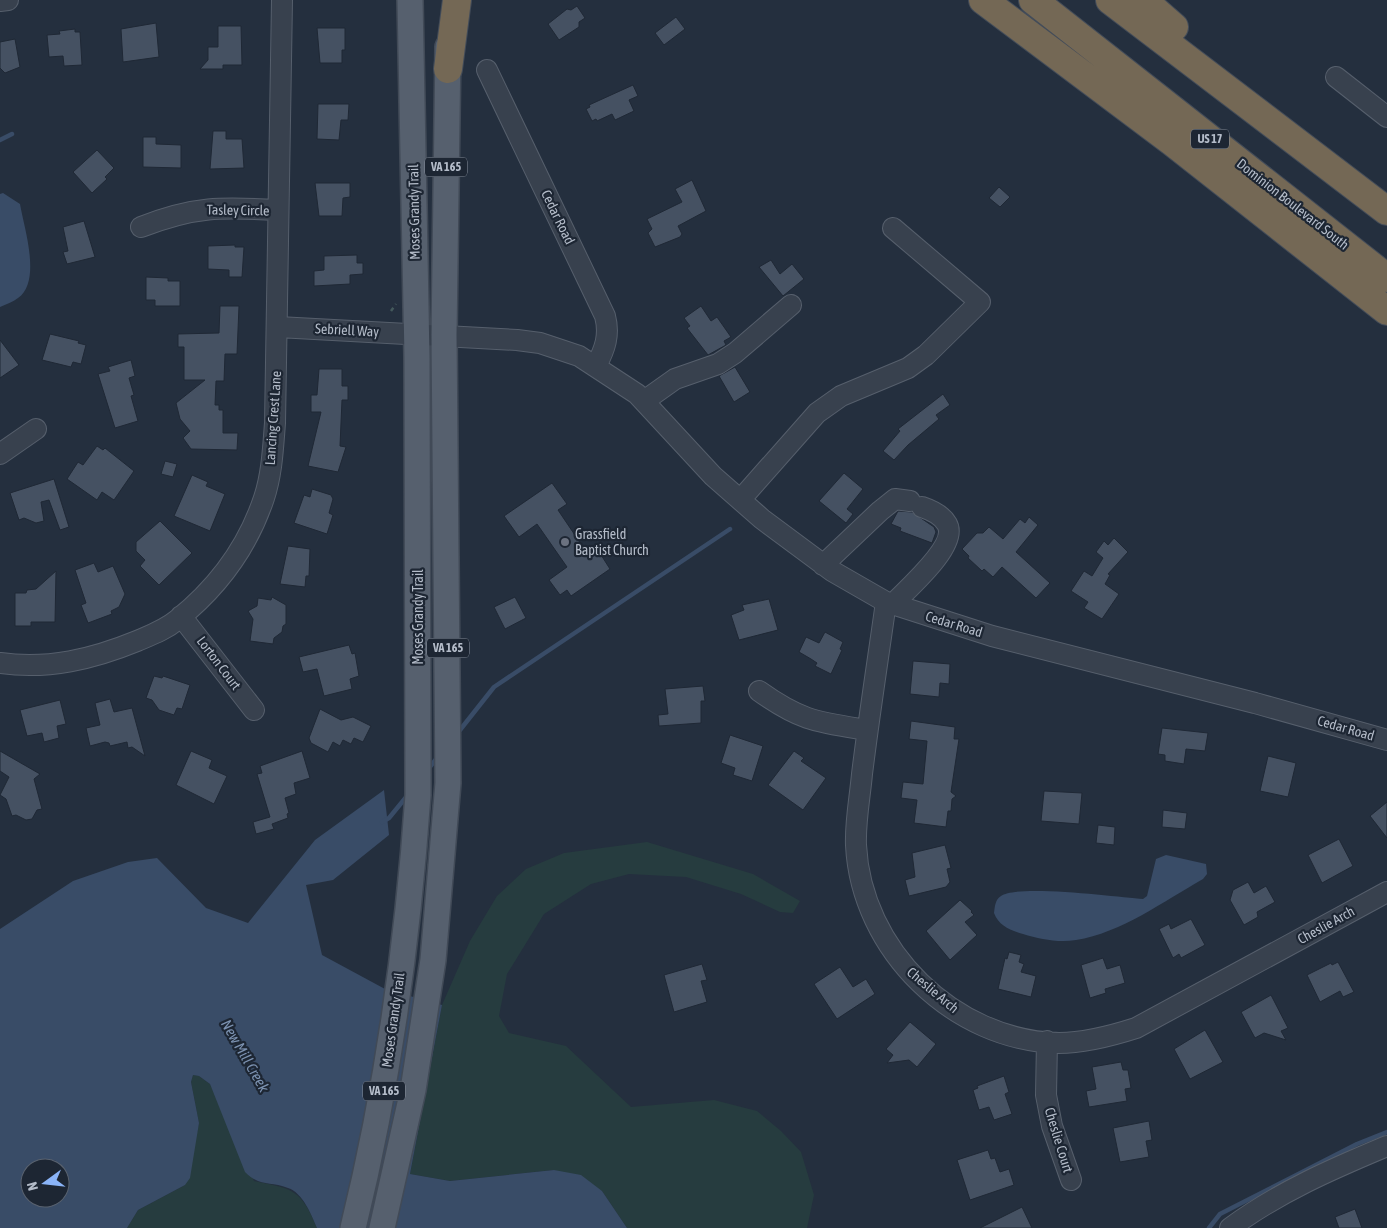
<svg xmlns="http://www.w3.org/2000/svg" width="1387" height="1228" font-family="'Asap Condensed',sans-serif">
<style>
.green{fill:#263c3f}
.water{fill:#394c67;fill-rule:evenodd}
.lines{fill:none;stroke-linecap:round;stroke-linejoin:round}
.stream{stroke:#394c67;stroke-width:4.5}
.building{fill:#455162;stroke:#1f2835}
.minor-casing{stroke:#565f6c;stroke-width:22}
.major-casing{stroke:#414a57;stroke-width:28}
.highway-casing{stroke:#434c59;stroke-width:30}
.path{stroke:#44595c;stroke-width:2.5;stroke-dasharray:4 4;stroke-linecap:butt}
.minor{stroke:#38414e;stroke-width:20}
.major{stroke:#56606e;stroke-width:25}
.highway{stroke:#746855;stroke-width:28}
.worship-dot{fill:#6b7280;stroke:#1d2633;stroke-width:2}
.labels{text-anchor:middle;stroke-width:4.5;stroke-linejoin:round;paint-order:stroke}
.shield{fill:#1d2633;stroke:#878f9c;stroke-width:1}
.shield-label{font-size:12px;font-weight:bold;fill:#b4bcc9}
.street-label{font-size:14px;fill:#b4bcc9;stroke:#1d2633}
.poi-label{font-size:14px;fill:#b4bcc9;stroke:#1d2633;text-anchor:start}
.water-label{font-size:15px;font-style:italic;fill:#7c92b1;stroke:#1d2633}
</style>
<rect width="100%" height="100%" fill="#242f3e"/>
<path class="green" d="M647,842l106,32 47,27 -7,12 -13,-1 -39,-18 -55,-17 -57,-3 -38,10 -47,30 -37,60 -8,42 10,17 57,13 65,61 83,-7 43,11 24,20 20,21 13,43 -7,33h-180l-25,-37 -48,-21 -104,11 -40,-7 32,-169 28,-64 27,-45 29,-27 38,-16z
M193,1075l6,1 11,8 44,97c39,8 47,8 63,47h-190l11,-18 47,-25 14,-62 -8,-41z"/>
<path class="water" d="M3,193l17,11c4,24 22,77 -2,94 -5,4 -12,6 -18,9v-113z
M384,790l5,45 -56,45 -27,5 16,70 63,34 57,16 -32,169 40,7 104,-11 27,5 21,16 25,37h-310c-6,-14 -14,-35 -29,-40 -18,-7 -28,-1 -43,-16l-35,-88 -11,-8 -6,-1 -2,7 8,41 -9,55 -5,7 -47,25 -11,18h-127v-299l73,-48 55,-19 29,-4 49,50 42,15 67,-83zM30,1168h30v30h-30z
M1166,855l40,9 1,10 -4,5c-39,22 -82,54 -127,61 -18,3 -36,-1 -53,-6 -13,-4 -24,-8 -29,-21 1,-7 1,-13 7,-17 16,-12 117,1 142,3l4,-3 9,-37z"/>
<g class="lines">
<path class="stream" d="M0,140l12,-6
M460,730l34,-43 236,-158
M430,767l6,-8
M382,822l7,-4 18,-22
M1209,1228l11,-14 137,-70 30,-12"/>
</g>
<path class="building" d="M577,6l8,12 -6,4v5l-20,13 -11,-16 19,-15 4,1z
M676,17l9,12 -21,16 -9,-12z
M156,23l3,34 -36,5 -2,-33z
M218,26h23l1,39h-19v4h-23l8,-9v-13h10z
M317,28h28v22h-3v13h-22z
M75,29v3h5l2,33 -18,1 -1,-10 -14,1 -2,-22 13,-1 -1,-3z
M15,39l5,28 -15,6 -5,-5v-26z
M633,85l5,11 -9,4 5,11 -19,9 -3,-6 -15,7 -1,-2 -4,2 -6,-12 4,-2 -1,-2z
M318,104h31l-1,16h-7l-2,20 -22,-1z
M213,131h13v8h16l2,29 -34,1z
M143,137h13v7l25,1v23l-38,-1z
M97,150l17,18 -9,9 2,2 -15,14 -19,-21z
M692,180l14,31 -28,15 4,8 -2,3 -25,10 -7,-14 4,-4 -5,-10 35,-17 -7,-13z
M315,183h35v14l-7,1 -1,18h-23z
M999,187l11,10 -10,10 -11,-9z
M84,221l11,36 -28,7 -4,-12 5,-1 -5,-24z
M235,245v2h9l-2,30h-13v-7l-21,-1v-23z
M357,255v8h6v11l-13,1v9l-36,2v-15l10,-1v-14z
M771,260l9,14 12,-10 12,15 -21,17 -24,-29z
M146,277l22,1v3h12v25h-25v-6h-9z
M220,306h19l-2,48h-12l-1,27h-8l-1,24h4v5h4v23h15l-1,17 -46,-1 -8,-11 7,-7 -10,-12 -4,-16 29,-23h-21v-33h-6v-13l41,-1z
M701,306l10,15 6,-4 14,20 -7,4 2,4 -18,10 -21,-27 3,-2 -6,-8z
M50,334l29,7 -1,2 8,2 -5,19 -8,-2 -2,5 -29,-7z
M0,340l19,25 -19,13z
M131,360l4,16 -6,2 5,17 -3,1 7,25 -23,7 -17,-54 12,-3 -2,-4z
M735,367l15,25 -16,10 -15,-26z
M319,369h23v17h6v14h-6l-2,46 6,1 -8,25 -30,-6 13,-54h-10v-17h6z
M943,394l7,11 -14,10 3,4 -31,26 -14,15 -11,-9 17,-20 -2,-2z
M97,446l6,4 2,-2 29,23 -20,29 -12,-8 -5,8 -30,-21 11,-17 5,3z
M165,461l12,3 -4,13 -12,-3z
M844,473l19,16 -16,20 6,5 -7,9 -27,-22z
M192,475l16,7 -2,4 19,8 -15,37 -36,-15z
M54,479l15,48 -9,3 -11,-30 -8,2 3,19 -8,2 -12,-5 -5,2 -9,-27z
M552,483l15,21 -9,6 29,43 9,-6 14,22 -39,27 -4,-6 -7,5 -11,-15 18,-13 -30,-43 -18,13 -15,-21z
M312,489l19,6 2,4 -4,14 4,2 -6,19 -33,-11 10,-28 6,2z
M898,511l14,1 22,15 2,5 -4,11 -32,-12 1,-3 -10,-4z
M1029,517l9,8 -22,27 34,31 -14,15 -34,-31 -9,10 -9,-8 -2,2 -14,-13 1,-2 -7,-7 15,-16h6l6,-6 14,12 17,-20 5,4z
M160,521l32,32 -33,32 -19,-19 5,-6 -9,-9v-9z
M1114,538l14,14 -20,22 2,1 -5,9 14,10 -17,25 -18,-11 4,-6 -17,-11 13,-20 8,5 11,-18 -7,-6 8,-11 4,4z
M288,546l22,3 -1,27h-3l-1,11 -25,-3z
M94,563l4,9 15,-6 12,28 -6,13 -8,4 1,3 -24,9 -7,-18 5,-2 -11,-33z
M56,571l-1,51h-24v4h-16v-33h11l1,-3 9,-1z
M272,597l14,8v19l-3,2 -1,6 -8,6 -1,6 -23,-3 3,-22 -5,-8 9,-5 1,-8 13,2z
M515,597l11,21 -21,11 -11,-22z
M769,599l9,31 -39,10 -8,-25 13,-5 -2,-5z
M825,632l18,10 -3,7 2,1 -11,24 -16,-8 2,-3 -6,-4 -12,-7 7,-15 13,6z
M349,645l3,9 3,-1 4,23 -9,3 2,10 -28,7 -7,-27 -14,3 -4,-15z
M913,661l37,3 -1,20 -9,-1 -1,14 -29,-3z
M154,676l8,2 1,-2 27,9 -8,24 -5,-1 -3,7 -15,-5 -7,-10 -6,-2z
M703,686l2,15h-4v22l-42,3 -1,-11 10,-1 -3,-25z
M110,699l4,13 18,-4 13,48 -13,-9 -4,1 -1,-6 -17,4 -1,-3 -4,-1 -15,4 -4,-18 14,-3 -5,-22z
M60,700l6,24 -9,2 2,12 -15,4 -2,-9 -15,3 -7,-26z
M320,709l21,11 12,-3 18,9 -8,16 -9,-4 -3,6 -8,-4 -3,6 -7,-4 -5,10 -17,-9 -2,-5z
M911,721l44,6 -1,12h5l-8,53 5,4 -4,3 -1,12h-3l-2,16 -32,-4 3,-23 -16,-2 2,-16 20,2 4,-43 -18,-2z
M1162,728l46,5 -3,18 -19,-2 -2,15 -19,-3v-6l-7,-1z
M730,735l33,11 -11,35 -19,-6 2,-7 -14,-5z
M0,751l40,23 -6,5 8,30 -5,1 -5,9 -6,1 -10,-5 -4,1 -6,-17 -6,-4 9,-18 -9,-6z
M191,751l21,9 -3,8 18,8 -13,28 -38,-19z
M302,751l8,27 -16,5 2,11 -11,4 4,15 -2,1 1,4 -16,6 2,5 -18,5 -3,-12 17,-5 -13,-43 5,-1 -2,-7z
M794,751l10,7 -3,3 25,17 -23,32 -35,-25z
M1268,756l28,7 -8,34 -28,-6z
M1044,791l38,2 -3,31 -38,-3z
M1387,802v36l-17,-22z
M1163,810l24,3 -2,16 -23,-2z
M1098,825l17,2 -1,18 -18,-2z
M1339,839l14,27 -31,17 -14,-28z
M945,845l6,23 -4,1 3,13 -4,5 -37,9 -4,-16 10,-3 -3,-24z
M1248,882l6,11 12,-7 9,16 -18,10 1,5 -14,8 -14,-25 3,-10z
M960,900l12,11 -1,1 3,3 -9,7 12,13 -27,25 -24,-29z
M1191,919l14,26 -24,13 -2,-4 -6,4 -14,-29 10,-5 2,5z
M1009,952l12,3 -2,7 5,2 -3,8 15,4 -5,21 -33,-8 7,-31 2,1z
M1103,958l4,11 13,-4 5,18 -20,6 1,4 -16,5 -9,-33z
M1338,962l16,30 -11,5 -3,-6 -20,11 -13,-27 24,-12 1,2z
M702,964l5,16 -6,1 6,21 -33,10 -10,-37z
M840,967l13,20 13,-8 9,15 -38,25 -23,-35z
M1271,995l17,33 -7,3 5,9 -22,-7 -9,5 -14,-26z
M910,1022l26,22 -19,23 -8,-7 -22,3 6,-8 -7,-6z
M1205,1030l18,32 -33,17 -16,-30z
M1121,1062l2,8h5l3,18 -6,1 2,12 -38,6 -3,-16 10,-2 -4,-22z
M1004,1076l5,16 -4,2 7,20 -18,6 -5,-13 -10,3 -6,-20 5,-2 -1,-2z
M1149,1121l3,19 -6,1 3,16 -29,5 -7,-34z
M988,1150l3,9 4,-1 5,14 9,-3 5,16 -44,15 -13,-40z
M1022,1207l10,21h-52z
M1355,1209l7,19h-23l-4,-11z"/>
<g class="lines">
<defs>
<path id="minor" d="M0,1l8,-1
M487,70l118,246c5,19 0,33 -9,50
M1336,77l51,40
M141,227c54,-21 80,-20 137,-17
M278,327l239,13 23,3 39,13 58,38 76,82 49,43 70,52 54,31 106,34 263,67 132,37
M644,401l31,-22 43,-15 17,-11 56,-48
M0,454l36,-25
M741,499l76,-86 24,-17 67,-28 18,-13 54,-53 -87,-74
M823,565l57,-54 15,-12 15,2
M886,602c-8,57 -17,115 -24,172 -2,23 -7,48 -6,71 5,105 98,196 203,198 26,0 52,-7 77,-15l251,-136
M893,604c14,-15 66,-59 54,-80 -5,-9 -16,-14 -25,-17
M181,616l73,94
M0,663c48,7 93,-4 137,-22 14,-6 28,-11 40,-21 40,-32 71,-74 87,-122 8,-24 9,-50 11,-75l7,-423
M759,691c42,30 58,31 108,39
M1047,1041l-1,54 6,31 19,54
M1230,1228c49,-36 102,-59 157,-82"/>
<path id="major" d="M353,1228c35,-142 55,-287 65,-433l-1,-437 -7,-358
M382,1228l31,-138 20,-130 15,-177 -4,-448 4,-288"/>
<path id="highway" d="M983,0l188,141 216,170
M1033,0l354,278
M1110,0l277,211
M1143,0l31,27
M448,69l9,-69"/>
</defs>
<use href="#minor" class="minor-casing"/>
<use href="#major" class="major-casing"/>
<use href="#highway" class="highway-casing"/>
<path class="path" d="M391,311l5,-7"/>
<use href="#minor" class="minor"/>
<use href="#major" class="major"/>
<use href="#highway" class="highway"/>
</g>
<circle class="worship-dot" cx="565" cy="542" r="5"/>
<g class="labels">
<g class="shield">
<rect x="1191" y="129.5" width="38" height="19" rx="4"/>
<rect x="425" y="157.5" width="42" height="19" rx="4"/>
<rect x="427" y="638.5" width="42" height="19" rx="4"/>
<rect x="363" y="1081.5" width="42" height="19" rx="4"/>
</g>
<g class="shield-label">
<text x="1210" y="143">US 17</text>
<text x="446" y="171">VA 165</text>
<text x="448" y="652">VA 165</text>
<text x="384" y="1095">VA 165</text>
</g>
<g class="street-label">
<text transform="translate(1293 204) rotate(38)" y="5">Dominion Boulevard South</text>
<text transform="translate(238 210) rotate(1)" y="5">Tasley Circle</text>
<text transform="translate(414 212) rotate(-91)" y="5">Moses Grandy Trail</text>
<text transform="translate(558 217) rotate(64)" y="5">Cedar Road</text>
<text transform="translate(347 330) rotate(3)" y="5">Sebriell Way</text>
<text transform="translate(273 418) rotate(-86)" y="5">Lancing Crest Lane</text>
<text transform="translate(418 617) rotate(-90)" y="5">Moses Grandy Trail</text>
<text transform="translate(954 624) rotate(17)" y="5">Cedar Road</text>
<text transform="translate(219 663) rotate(53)" y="5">Lorton Court</text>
<text transform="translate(1346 728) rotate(16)" y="5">Cedar Road</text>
<text transform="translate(1326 925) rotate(-29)" y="5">Cheslie Arch</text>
<text transform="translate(933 990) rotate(40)" y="5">Cheslie Arch</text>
<text transform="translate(393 1020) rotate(-82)" y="5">Moses Grandy Trail</text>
<text transform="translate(1059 1140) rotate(73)" y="5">Cheslie Court</text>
</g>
<g class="poi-label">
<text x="575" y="539">Grassfield<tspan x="575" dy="16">Baptist Church</tspan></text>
</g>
<g class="water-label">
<text transform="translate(245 1056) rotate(60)" y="5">New Mill Creek</text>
</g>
</g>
<g transform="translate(45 1183) rotate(255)"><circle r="24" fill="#1d2633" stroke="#59626f"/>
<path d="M0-4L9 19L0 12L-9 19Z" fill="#8ab4f8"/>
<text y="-8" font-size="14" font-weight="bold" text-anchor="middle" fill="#b4bcc9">N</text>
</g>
</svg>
